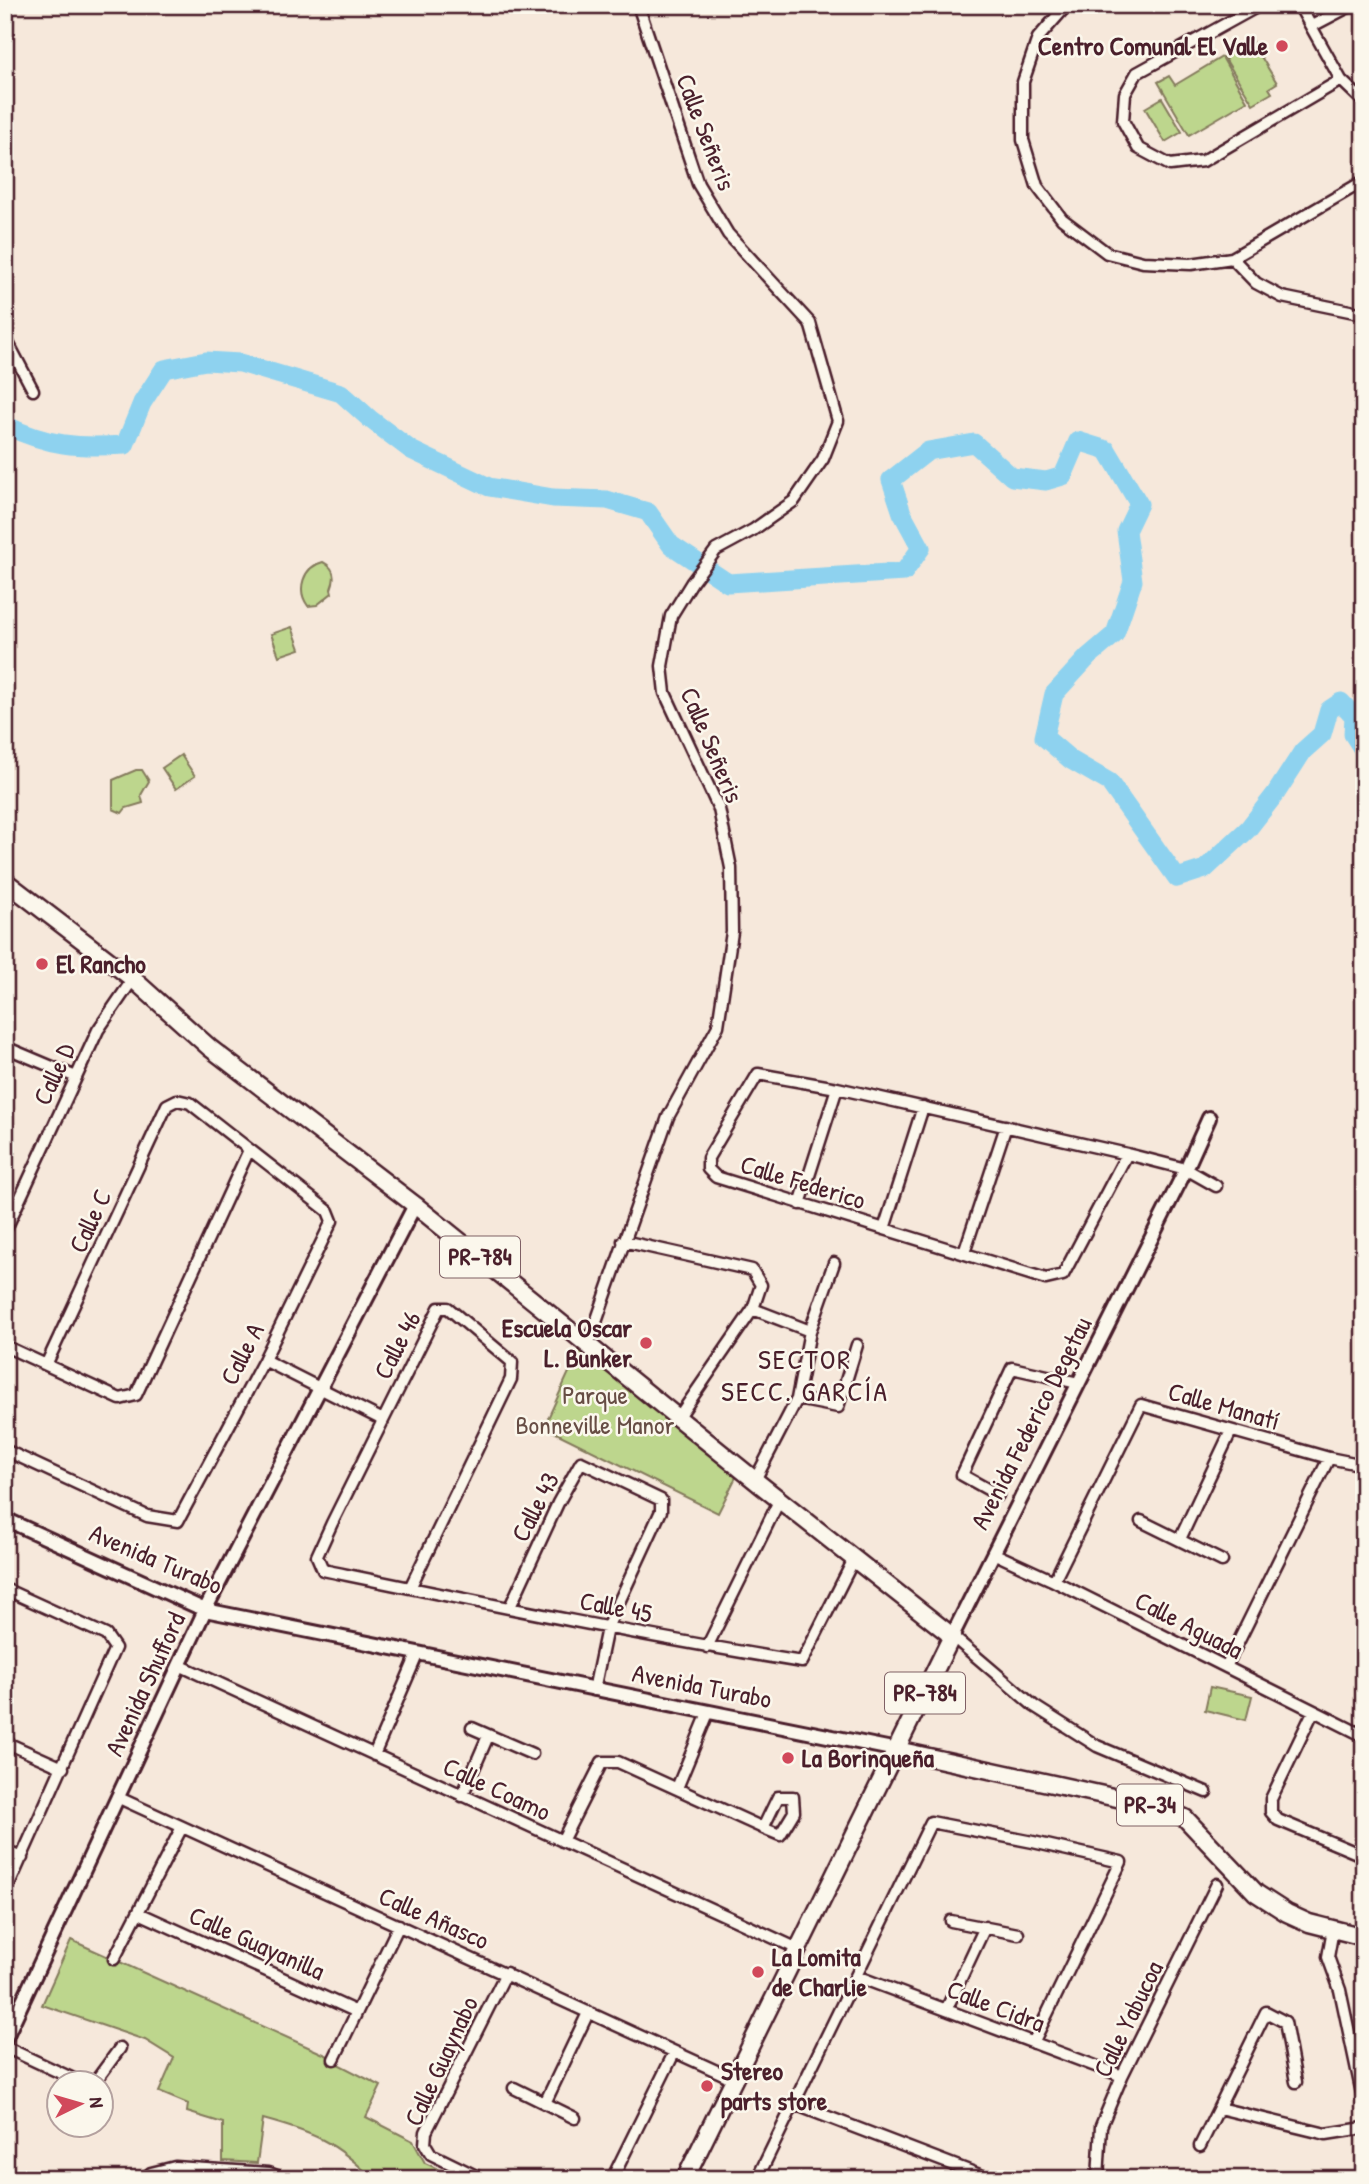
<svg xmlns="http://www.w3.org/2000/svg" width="1369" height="2184" font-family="'Patrick Hand',sans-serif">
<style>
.green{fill:#bdd68d;stroke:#847a5c;stroke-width:2}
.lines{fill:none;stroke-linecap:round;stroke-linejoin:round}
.river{stroke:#8ed2ef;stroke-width:19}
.minor-casing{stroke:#4a1f2b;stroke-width:15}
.tertiary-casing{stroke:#4a1f2b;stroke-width:18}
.primary-casing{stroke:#4a1f2b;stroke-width:21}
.minor{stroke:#fbf7ec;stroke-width:10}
.tertiary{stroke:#fbf7ec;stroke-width:12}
.primary{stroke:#fbf7ec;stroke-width:16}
.poi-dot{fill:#d1495b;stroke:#fbf7ec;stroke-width:2.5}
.labels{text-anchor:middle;stroke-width:5;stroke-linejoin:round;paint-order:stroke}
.shield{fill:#fbf7ec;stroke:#7f6065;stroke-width:2}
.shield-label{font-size:24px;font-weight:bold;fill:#4a1f2b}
.poi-label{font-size:26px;font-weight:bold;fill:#4a1f2b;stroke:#fbf7ec;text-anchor:start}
.street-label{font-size:26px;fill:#4a1f2b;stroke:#fbf7ec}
.park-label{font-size:26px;fill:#674d44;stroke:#fbf7ec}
.neighbourhood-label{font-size:28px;letter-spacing:2px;fill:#4a1f2b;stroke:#fbf7ec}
</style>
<rect width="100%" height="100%" fill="#f6e8db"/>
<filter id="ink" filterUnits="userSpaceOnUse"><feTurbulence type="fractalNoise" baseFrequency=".0143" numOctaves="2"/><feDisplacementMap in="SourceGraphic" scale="14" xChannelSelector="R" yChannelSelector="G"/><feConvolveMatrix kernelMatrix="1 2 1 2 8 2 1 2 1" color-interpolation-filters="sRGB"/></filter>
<g filter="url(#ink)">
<path class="green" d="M1251,40l26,43 -8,5 3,5 -19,11 -29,-47z
M1222,57l25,44 -58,34 -31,-53 11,-6 6,9z
M1162,98l20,34 -17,10 -20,-34z
M323,562c12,6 13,15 8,27l1,4 -15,12 -9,1c-12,-16 -5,-39 15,-44z
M292,627l8,22 -21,7 -8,-22z
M181,755l14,21 -19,13 -14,-21z
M136,770h6l7,11 -8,14 2,8 -17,5 -4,5 -9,-4v-29z
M580,1348l156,129 -18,36 -174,-86z
M1210,1687l42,9 -6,24 -41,-10z
M71,1940l257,116v3l53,27 -15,31 47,24 12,22 26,12 -1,4h-77c-38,-38 -59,-46 -110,-60l-6,44 -34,-2v-38l-36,-11 1,-8 -29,-12 15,-34 -29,-18 -103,-35z"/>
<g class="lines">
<path class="river" d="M5,425c43,21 73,23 120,20l17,-42 22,-34 42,-8 34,2 101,30 29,26 41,31 78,37 64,11 54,2 41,12 23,33 57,38 176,-11 17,-24 -19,-35 -11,-33 37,-29 46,-8 38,34 34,4 17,-5 15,-35 29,9 32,54 -13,27 7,50 -18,53 -27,23 -34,37 -10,43 27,23 38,22 68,96 28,-9 43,-40 28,-36 27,-42 19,-17 7,-24 12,-8 13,14 -1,18 11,17"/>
<defs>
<path id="minor" d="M1067,5l-29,33 -15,44v58l14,46 25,33 45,34 36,9 48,2 41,-6 132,-77
M1260,5l-123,68 -12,21 -2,27 15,27 32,17 33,-4 138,-81
M1299,5l42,75 23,22
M1312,26l40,-21
M1232,258l24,25 26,14 82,17
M5,337l28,53
M5,1047l71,30
M1127,1154l-64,121 -17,4 -330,-102 -8,-8v-11l50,-84 79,14 290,66 59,15 30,17
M800,1204l37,-116
M884,1229l39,-122
M5,1231l93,-201 35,-51
M623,1241l129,29 9,15 -8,24 -75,109
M964,1253l42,-127
M753,1309l57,22
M588,1345l80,-228 50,-91 14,-94 -1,-64 -12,-59 -54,-116 -3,-27 9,-50 21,-34 24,-32 37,-20 41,-29 29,-42 15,-38 -28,-98 -82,-89 -30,-50 -60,-179
M5,1346l115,53 16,-4 113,-245
M264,1360l119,60
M797,1399l41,8 19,-62
M5,1450l142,66 31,5 86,-161 68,-139 -4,-10 -138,-108 -13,-3 -10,5 -121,260
M755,1480l42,-81 13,-68 24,-68
M998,1495l-36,-20 50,-107 66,15
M1141,1521l81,40
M1180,1539l51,-108
M993,1553l61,28 310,155
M1054,1581l87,-176 188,53 35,7
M410,1588l101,-209 1,-17 -64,-54h-9l-107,215 -15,33 6,14c160,33 318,66 479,92l52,-103
M5,1589l101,46 9,13 -110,246
M510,1607l48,-104 23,-41 80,38v11l-54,117 -13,62
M952,1636l82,70 63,40 109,46
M707,1647l73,-148
M179,1665l619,284
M1226,1667l103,-209
M1313,1712l-42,87v13l7,8 86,36
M472,1728l60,26
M5,1742l58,26
M374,1755l43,-100
M677,1788l31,-75
M462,1796l26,-60
M117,1797l617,282
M778,1797h15l1,15 -14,23 -17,-7z
M562,1841l40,-79h16l145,66
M5,1851l17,7
M139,1913l218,99
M951,1921l67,13
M1333,1929l-5,28 12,33 24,113
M114,1959l68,-132
M856,1976l266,100
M946,2010l39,-83
M5,2047l75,35
M334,2059l65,-134
M95,2082l25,-34
M514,2088l61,30
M545,2103l43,-90
M794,2104l196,75
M1219,2108l107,26 38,-6
M1200,2146l66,-134 19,10 11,60
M144,2179l7,-6 24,-6 94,6 16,6
M482,2179l-51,-25 -6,-10 1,-12 80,-159
M612,2179l62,-126
M757,2179l174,-357 102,20 88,20 -88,181
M1098,2179l3,-53 21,-50 95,-192"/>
<path id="tertiary" d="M5,1519l200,91 692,140
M952,1636l234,-467 23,-51
M5,2039l200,-429 210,-405"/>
<path id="primary" d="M5,881l128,98 77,69 205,157 347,281 190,150 -267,543
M897,1750l266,58 22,10 71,75 31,20 22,10 55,14"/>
</defs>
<use href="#minor" class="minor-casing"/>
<use href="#tertiary" class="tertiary-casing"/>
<use href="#primary" class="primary-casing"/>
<use href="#minor" class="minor"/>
<use href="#tertiary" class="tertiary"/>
<use href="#primary" class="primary"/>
</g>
</g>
<g class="poi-dot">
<circle cx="1282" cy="46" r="7"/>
<circle cx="42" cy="964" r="7"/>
<circle cx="646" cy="1343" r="7"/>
<circle cx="788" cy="1758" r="7"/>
<circle cx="758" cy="1972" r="7"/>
<circle cx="707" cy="2086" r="7"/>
</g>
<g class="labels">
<g class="shield">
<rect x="440" y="1236.5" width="80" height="41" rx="5"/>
<rect x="885" y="1672.5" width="80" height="41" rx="5"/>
<rect x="1117" y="1784.5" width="66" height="41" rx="5"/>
</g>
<g class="shield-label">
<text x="480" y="1265">PR-784</text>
<text x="925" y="1701">PR-784</text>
<text x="1150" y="1813">PR-34</text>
</g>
<g class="poi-label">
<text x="1268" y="55" text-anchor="end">Centro Comunal El Valle</text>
<text x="56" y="973">El Rancho</text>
<text x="632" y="1337" text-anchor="end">Escuela Oscar<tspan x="632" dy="30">L. Bunker</tspan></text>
<text x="802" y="1767">La Borinqueña</text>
<text x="772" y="1966">La Lomita<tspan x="772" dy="30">de Charlie</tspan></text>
<text x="721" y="2080">Stereo<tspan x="721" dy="30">parts store</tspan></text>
</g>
<g class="street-label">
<text transform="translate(706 132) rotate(69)" y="9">Calle Señeris</text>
<text transform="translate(712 745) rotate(67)" y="9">Calle Señeris</text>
<text transform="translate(54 1074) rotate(-65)" y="9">Calle D</text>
<text transform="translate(803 1182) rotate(17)" y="9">Calle Federico</text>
<text transform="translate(90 1221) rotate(-65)" y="9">Calle C</text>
<text transform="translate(397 1345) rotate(-63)" y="9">Calle 46</text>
<text transform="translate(242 1354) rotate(-63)" y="9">Calle A</text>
<text transform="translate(1224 1406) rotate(16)" y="9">Calle Manatí</text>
<text transform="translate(1031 1423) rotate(-63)" y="9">Avenida Federico Degetau</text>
<text transform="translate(535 1507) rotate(-63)" y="9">Calle 43</text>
<text transform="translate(156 1559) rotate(23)" y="9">Avenida Turabo</text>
<text transform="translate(616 1607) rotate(11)" y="9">Calle 45</text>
<text transform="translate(1189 1625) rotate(27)" y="9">Calle Aguada</text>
<text transform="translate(145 1684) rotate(-65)" y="9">Avenida Shufford</text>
<text transform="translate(702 1686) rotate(11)" y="9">Avenida Turabo</text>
<text transform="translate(497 1789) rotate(25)" y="9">Calle Coamo</text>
<text transform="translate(434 1918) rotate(24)" y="9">Calle Añasco</text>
<text transform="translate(257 1943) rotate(24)" y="9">Calle Guayanilla</text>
<text transform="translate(996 2006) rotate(21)" y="9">Calle Cidra</text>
<text transform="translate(1128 2019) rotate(-64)" y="9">Calle Yabucoa</text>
<text transform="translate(441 2061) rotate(-65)" y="9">Calle Guaynabo</text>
</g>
<g class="park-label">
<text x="595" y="1404">Parque<tspan x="595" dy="30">Bonneville Manor</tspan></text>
</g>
<g class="neighbourhood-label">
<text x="805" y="1369">SECTOR<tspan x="805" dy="32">SECC. GARCÍA</tspan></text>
</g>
</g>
<rect width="1369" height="2184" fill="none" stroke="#fbf7ec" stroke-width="28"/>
<rect x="14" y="14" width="1341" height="2156" fill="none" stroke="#4a1f2b" stroke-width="2.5" filter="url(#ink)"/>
<g transform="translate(80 2104) rotate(85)"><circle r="33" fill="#fbf7ec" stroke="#b4a19f" stroke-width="2"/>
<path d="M0-5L12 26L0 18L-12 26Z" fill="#d1495b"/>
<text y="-10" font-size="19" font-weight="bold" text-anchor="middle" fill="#4a1f2b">N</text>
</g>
</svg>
